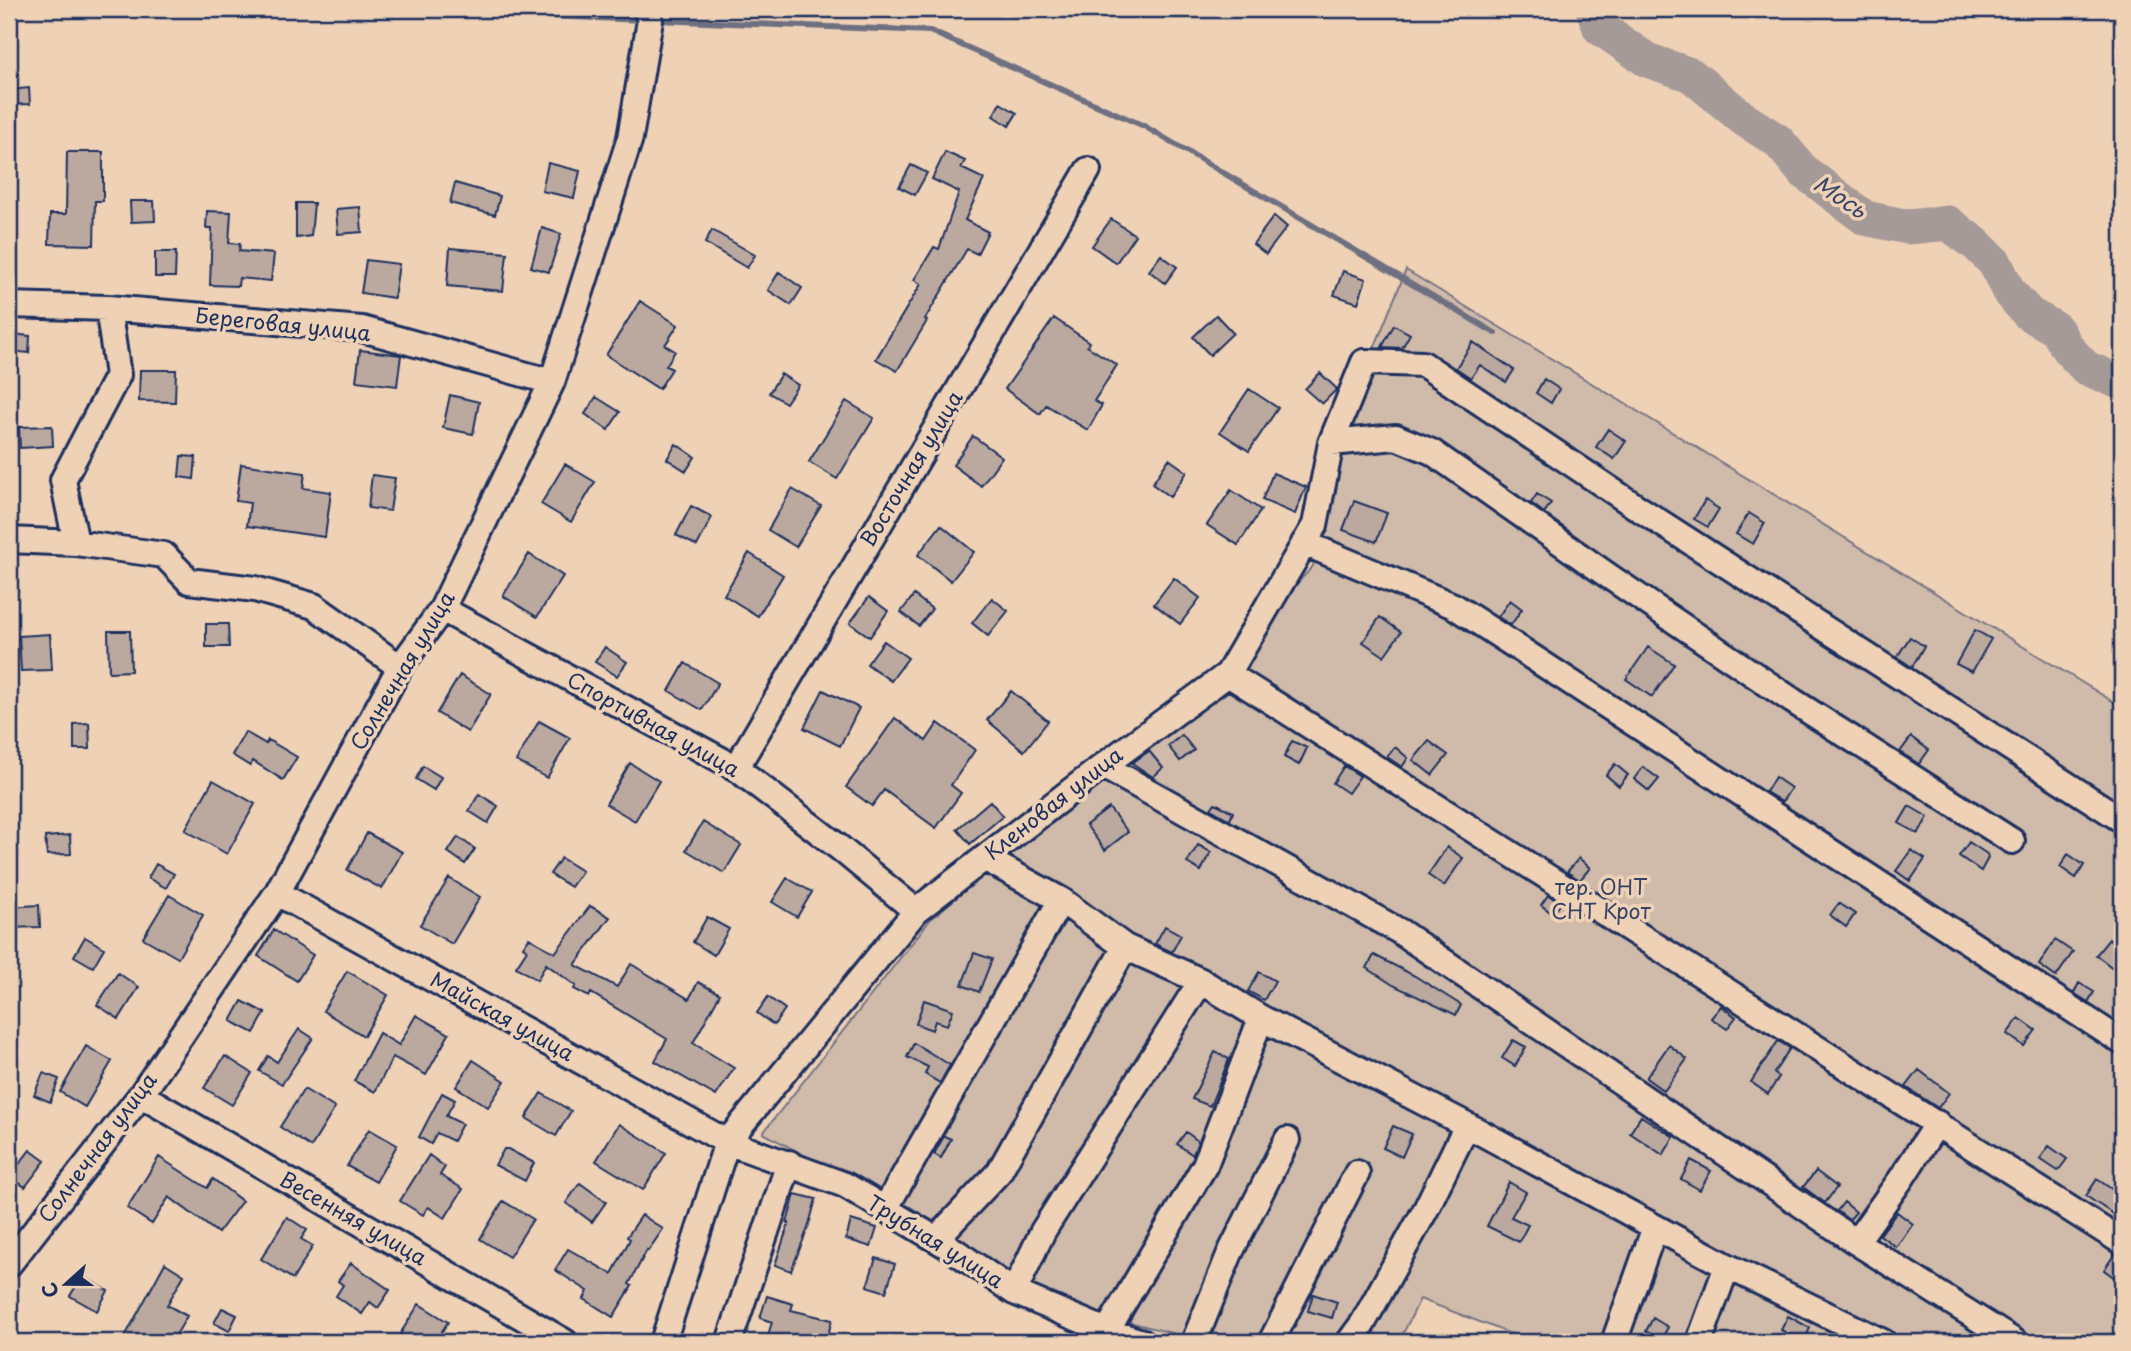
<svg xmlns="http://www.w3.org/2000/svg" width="2131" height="1351" font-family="'Playpen Sans',sans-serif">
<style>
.green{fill:#d0baa9;stroke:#767484;stroke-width:2}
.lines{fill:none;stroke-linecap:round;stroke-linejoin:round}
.stream{stroke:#6e6f81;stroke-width:6}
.river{stroke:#a69a98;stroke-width:35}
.building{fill:#bba9a0;stroke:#1b2f5e;stroke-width:2}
.minor-casing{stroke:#1b2f5e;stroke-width:30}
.minor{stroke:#efd2b6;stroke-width:24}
.labels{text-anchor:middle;stroke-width:7;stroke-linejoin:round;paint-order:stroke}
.street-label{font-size:21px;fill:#1b2f5e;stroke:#efd2b6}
.park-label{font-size:21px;fill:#364469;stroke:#efd2b6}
.water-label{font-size:23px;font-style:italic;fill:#37446a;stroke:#efd2b6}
</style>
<rect width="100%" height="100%" fill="#efd2b6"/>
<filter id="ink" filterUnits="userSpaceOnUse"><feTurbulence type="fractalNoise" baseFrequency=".0143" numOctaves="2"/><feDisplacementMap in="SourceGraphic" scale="14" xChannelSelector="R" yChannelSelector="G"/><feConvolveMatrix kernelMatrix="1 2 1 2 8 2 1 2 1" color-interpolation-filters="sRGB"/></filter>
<g filter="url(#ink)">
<path class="green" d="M1406,270l716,437v635h-590l-112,-43 -21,43h-193l-192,-50 -94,-74 -157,-85 167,-213 108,-92 148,-121 127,-141 27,-134z"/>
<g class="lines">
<path class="stream" d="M394,9l248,11
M657,20l273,11 214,95 351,207"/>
<path class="river" d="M1593,9l7,19 47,32 44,15 54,45 33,21 25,30 62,47 43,9 40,-4 29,22 18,18 14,29 20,22 27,15 12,20 18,19 36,15"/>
</g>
<path class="building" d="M29,88l1,16 -21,1v-15z
M1000,103l17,10 -8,13 -16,-10z
M67,152h36v49h-8l-1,44 -45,-1 1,-30h16z
M945,152l20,9 -4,7 23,11 -19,41 23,12 -11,22 -10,-5 -42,70 2,2 -30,50 -21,-12 45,-75 -7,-4 20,-33 5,2 20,-57 -27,-13z
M548,163l32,8 -6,27 -32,-7z
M911,165l16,8 -12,22 -16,-8z
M455,183l45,13 -5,19 -45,-12z
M130,201h24l1,20 -24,1z
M296,203h18l-3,33 -15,2z
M360,207l2,25 -24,2 -2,-25z
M207,211l24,1 -2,31 11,1 -1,7 35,3 -3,27 -32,-3 -1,8 -28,-1 2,-57h-6z
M1274,216l13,11 -21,27 -13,-10z
M1111,219l24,16 -19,28 -24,-17z
M542,228l19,6 -12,38 -18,-5z
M712,230l43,25 -8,13 -42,-25z
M450,248l57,5 -4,38 -56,-5z
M155,252h21l-1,25h-20z
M1161,255l16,12 -12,16 -16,-12z
M366,260l33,4 -5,34 -33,-5z
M1343,271l23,8 -8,24 -24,-8z
M779,272l23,16 -11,17 -23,-15z
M640,301l38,24 -13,20 10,6 -9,15 6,3 -13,20 -53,-34z
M1216,315l17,18 -23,22 -17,-18z
M1054,318l35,24 -2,4 30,19 -23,36 8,4 -14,25 -42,-25 -6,9 -35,-25z
M1394,325l16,9 -8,14 -20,-1z
M10,334l20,2 -1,17 -20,-2z
M1473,342l41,28 -8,12 -26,-17 -9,13 -15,-10z
M360,350l41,5 -4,31 -41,-5z
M140,370h36l-1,32 -36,-1z
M1320,373l17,16 -15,15 -17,-15z
M781,374l17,11 -12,18 -17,-10z
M1544,379l15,10 -8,14 -15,-10z
M1249,389l29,19 -29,43 -29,-19z
M450,395l29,7 -6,32 -30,-6z
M596,397l24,15 -12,18 -23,-16z
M846,401l28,17 -37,61 -28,-17z
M52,426l1,20 -33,2 -1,-21z
M1608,429l18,12 -12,18 -18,-12z
M973,436l29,21 -21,29 -28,-21z
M676,444l19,13 -9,14 -19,-12z
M181,456l15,1 -2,22 -15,-2z
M1169,459l18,13 -17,25 -18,-13z
M241,464l64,9 -2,15 28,4 -6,45 -78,-11 3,-23 -14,-2z
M565,464l30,18 -24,40 -30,-18z
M1273,473l33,14 -11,27 -33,-14z
M372,475l23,3 -5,33 -22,-3z
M792,489l29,17 -25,41 -28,-17z
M1231,490l30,20 -23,35 -31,-20z
M1537,494l14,9 -7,10 -13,-10z
M1705,500l14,9 -11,18 -14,-8z
M1354,501l33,12 -11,29 -33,-12z
M691,506l21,11 -15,29 -21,-11z
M1749,513l16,10 -12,21 -17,-10z
M941,525l33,27 -23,29 -33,-26z
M749,553l34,22 -25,41 -34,-21z
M529,554l34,22 -26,41 -34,-21z
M1174,578l26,20 -20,26 -26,-20z
M914,595l18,14 -13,17 -18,-14z
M869,597l19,14 -18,26 -20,-14z
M992,598l16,13 -20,25 -16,-13z
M1510,600l12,9 -11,16 -13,-8z
M1380,617l21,15 -17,24 -21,-14z
M206,624h22l1,23h-23z
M1975,630l16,9 -19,33 -16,-8z
M108,631h22l1,40 -22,1z
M50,634l2,36 -31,1 -2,-35z
M1910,637l14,9 -12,21 -15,-10z
M884,641l24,17 -17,23 -24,-17z
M605,647l22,15 -10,14 -22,-14z
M1648,647l26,17 -22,33 -26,-18z
M685,663l33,20 -16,27 -33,-19z
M460,675l31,19 -23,38 -31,-19z
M823,690l36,18 -19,38 -36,-18z
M1011,691l37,30 -24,30 -37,-31z
M895,718l31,23 12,-18 37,27 -24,35 10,8 -25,35 -52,-38 -12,16 -26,-19z
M539,721l31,17 -23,40 -31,-17z
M89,723l1,26h-16v-25z
M245,732l21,12 2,-4 29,17 -14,23 -30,-19 -3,5 -18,-11z
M1182,735l12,15 -14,11 -12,-15z
M1911,737l18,13 -10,14 -19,-12z
M1292,741l15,7 -8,17 -15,-8z
M1429,741l19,14 -16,20 -19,-15z
M1395,747l13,11 -6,9 -15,-10z
M1149,751l14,17 -10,9 -21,-14z
M630,763l29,18 -24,40 -29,-17z
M1615,764l13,11 -9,11 -13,-11z
M423,766l18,11 -7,13 -18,-11z
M1344,766l16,10 -12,17 -15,-10z
M1643,767l16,12 -10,12 -15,-12z
M1775,777l16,11 -9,14 -16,-10z
M213,780l42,24 -28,50 -42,-24z
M479,794l19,12 -10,17 -19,-12z
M990,801l13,15 -33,28 -13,-15z
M1215,803l18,9 -3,8 -19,-11z
M1909,806l19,11 -10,17 -19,-11z
M1109,808l19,24 -23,18 -19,-25z
M703,822l38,23 -17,28 -38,-23z
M367,833l35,19 -20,37 -35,-19z
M70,835l1,19 -24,1 -2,-18z
M458,837l17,12 -10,15 -17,-12z
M1969,842l18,12 1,4 -7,13 -22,-15z
M1198,845l13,7 -10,19 -14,-8z
M1447,847l16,11 -19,28 -16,-11z
M1911,850l14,9 -15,22 -14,-10z
M2068,854l16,11 -8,13 -16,-11z
M561,858l21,13 -11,16 -21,-13z
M1579,858l11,10 -10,12 -13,-8z
M156,864l18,10 -8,14 -18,-10z
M449,878l31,19 -28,47 -32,-19z
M787,878l25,14 -15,25 -25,-15z
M169,895l34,20 -25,43 -35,-20z
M1548,895l13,8 -8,11 -12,-9z
M1839,903l16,11 -9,13 -16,-12z
M39,905l1,22 -31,1v-21z
M590,906l20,11 -35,48 42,22 14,-23 58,35 9,-17 22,12 -27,49 41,25 -18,28 -61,-35 12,-22 -76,-46 -2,4 -15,-8 2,-3 -30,-22 -9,16 -21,-13 11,-17 -4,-3 6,-9 26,15z
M707,917l22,12 -15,26 -21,-13z
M1165,926l16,9 -9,17 -17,-8z
M274,930l39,25 -16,26 -39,-25z
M85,937l19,11 -11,19 -19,-11z
M2109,939l13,9v9l-8,12 -18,-14z
M2055,940l18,12 -17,25 -17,-12z
M974,953l18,6 -13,33 -17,-7z
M1374,955l41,21 46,29 -5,10 -63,-30 -26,-17z
M347,971l41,24 -24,41 -41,-25z
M1259,972l16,9 -11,19 -16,-9z
M118,973l21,14 -20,32 -22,-14z
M2079,983l15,9 -6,10 -14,-9z
M768,997l17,12 -11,16 -17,-12z
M924,1000l29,10 -6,15 -12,-4 -3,9 -16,-6z
M242,1001l23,12 -11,20 -23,-12z
M1721,1006l15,11 -9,12 -16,-11z
M416,1015l33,19 -23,41 -33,-18 -18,35 -21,-11 25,-48 20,12z
M2019,1018l17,12 -12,16 -17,-12z
M299,1029l14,9 -31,46 -23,-13 9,-15 9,6z
M1513,1040l13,7 -11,19 -13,-8z
M1778,1041l12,7 -16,25 5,4 -11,17 -17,-12z
M914,1043l36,22 -10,18 -15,-9 3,-7 -21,-10z
M1669,1045l18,14 -23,32 -18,-13z
M86,1046l26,15 -27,46 -25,-15z
M1215,1052l14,7 -19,47 -18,-7z
M225,1056l27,17 -20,32 -28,-17z
M473,1060l32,21 -17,26 -32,-20z
M1919,1070l30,23 -11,15 -32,-21z
M43,1073l16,6 -9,23 -16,-7z
M304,1089l31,19 -24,39 -31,-20z
M442,1093l13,7 -9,16 16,8 -9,17 -16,-8 -6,11 -12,-7z
M541,1093l30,18 -15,25 -30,-18z
M1641,1116l33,21 -11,18 -33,-22z
M619,1124l47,29 -23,37 -47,-29z
M1393,1126l19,8 -10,23 -19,-9z
M369,1129l28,16 -21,37 -29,-16z
M1186,1132l12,9 -5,14 -16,-11z
M944,1136l7,3 -10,19 -7,-4z
M2049,1146l18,13 -9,12 -18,-12z
M504,1149h4l26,14 -9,18 -30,-16z
M30,1150l15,11 -20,26 -15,-11z
M429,1155l16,12 -5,8 23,14 -18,29 -17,-11 -5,8 -23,-14z
M159,1157l48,31 6,-9 29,22 -24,32 -49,-36 -17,27 -25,-16z
M1691,1160l20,11 -11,19 -19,-11z
M1816,1171l21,16 -12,16 -22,-16z
M2097,1179l25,17v24l-36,-24z
M1509,1182l17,10 -15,25 17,8 -9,17 -32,-16z
M580,1183l26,19 -14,20 -26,-19z
M795,1194l21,5 -8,29 -17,43 -16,-6 14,-42h-2z
M503,1201l30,18 -24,38 -29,-18z
M1844,1202l12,10 -7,8 -12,-9z
M1897,1212l16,12 -17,23 -16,-12z
M642,1215l21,14 -15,22 -1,-1 -18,34 3,2 -19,31 -29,-18 4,-8 -33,-21 13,-21 44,25 18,-35 -3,-2z
M287,1217l20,13 -6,9 12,7 -20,33 -32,-20z
M851,1220l26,8 -6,19 -25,-8z
M2114,1255l8,2v26l-18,-13z
M876,1258l19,6 -9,28 -19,-6z
M165,1263l19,12 -17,30 20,11 -15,26h-50z
M351,1263l39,27 -12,18 -8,-6 -8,12 -26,-18 7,-11 -5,-4z
M82,1276l26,15 -11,20 -27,-15z
M1313,1294l24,8 -5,16 -24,-7z
M767,1296l26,8 -2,6 41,10 -6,22h-60l6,-20 -12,-4z
M419,1304l29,18 -13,20h-22l-13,-8z
M222,1308l15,7 -8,16 -15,-8z
M1788,1316l22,12 -6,14 -23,-12z
M1653,1318l15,9 -7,13 -15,-9z"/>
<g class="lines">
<defs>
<path id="minor" d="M9,305l99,3 254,21 190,53
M1331,443l65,-6 36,15 178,125 183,124 219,140
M9,540l67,3 88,12 25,26 66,8 59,17 86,61
M76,543l-13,-63 55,-105 -10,-67
M1304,543l150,63 668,436
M442,609l294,159 105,81 75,62
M1228,674l894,568
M1103,766l296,165 457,311 159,100
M736,768l352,-598
M984,858l77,42 64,47 76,34 60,37 206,107 260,141 156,76
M277,893l450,249 118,43 104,62 65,45 93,39 35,11
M141,1095l424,247
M885,1209l176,-309
M936,1239l63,-67 126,-225
M1856,1242l45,-63 36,-56
M9,1264l132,-169 136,-202 123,-226 42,-58 110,-227 78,-244 20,-118 -4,-11
M1014,1292l29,-61 158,-250
M1107,1331l98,-166 56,-147
M663,1342l64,-200 189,-231 187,-145 125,-92 87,-149 16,-82 33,-81 59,2 215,144 484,312
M729,1342l60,-179
M1194,1342l36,-89 57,-113
M1271,1342l86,-169
M1349,1342l14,-19 63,-114 41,-84
M1614,1342l41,-115
M1699,1342l28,-76"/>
</defs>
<use href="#minor" class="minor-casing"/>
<use href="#minor" class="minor"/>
</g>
</g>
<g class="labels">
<g class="street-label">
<text transform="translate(283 325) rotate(6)" y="7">Береговая улица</text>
<text transform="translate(912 469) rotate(-59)" y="7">Восточная улица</text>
<text transform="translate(403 671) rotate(-59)" y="7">Солнечная улица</text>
<text transform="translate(653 725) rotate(29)" y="7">Спортивная улица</text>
<text transform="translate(1054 804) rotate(-38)" y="7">Кленовая улица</text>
<text transform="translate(502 1017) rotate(29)" y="7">Майская улица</text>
<text transform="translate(98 1148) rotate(-53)" y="7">Солнечная улица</text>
<text transform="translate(353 1219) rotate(30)" y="7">Весенняя улица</text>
<text transform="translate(935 1242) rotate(32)" y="7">Трубная улица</text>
</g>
<g class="park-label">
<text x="1601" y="895">тер. ОНТ<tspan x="1601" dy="24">СНТ Крот</tspan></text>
</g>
<g class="water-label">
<text transform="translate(1840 197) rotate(34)" y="8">Мось</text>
</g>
</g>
<rect width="2131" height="1351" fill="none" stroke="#efd2b6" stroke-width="35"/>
<rect x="18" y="18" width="2096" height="1316" fill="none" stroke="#1b2f5e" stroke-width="2.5" filter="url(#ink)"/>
<g transform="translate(66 1284) rotate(249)" stroke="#efd2b6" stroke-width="5" paint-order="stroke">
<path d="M0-5L12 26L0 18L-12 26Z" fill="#1b2f5e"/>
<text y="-10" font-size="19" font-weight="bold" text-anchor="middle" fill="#1b2f5e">С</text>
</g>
</svg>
